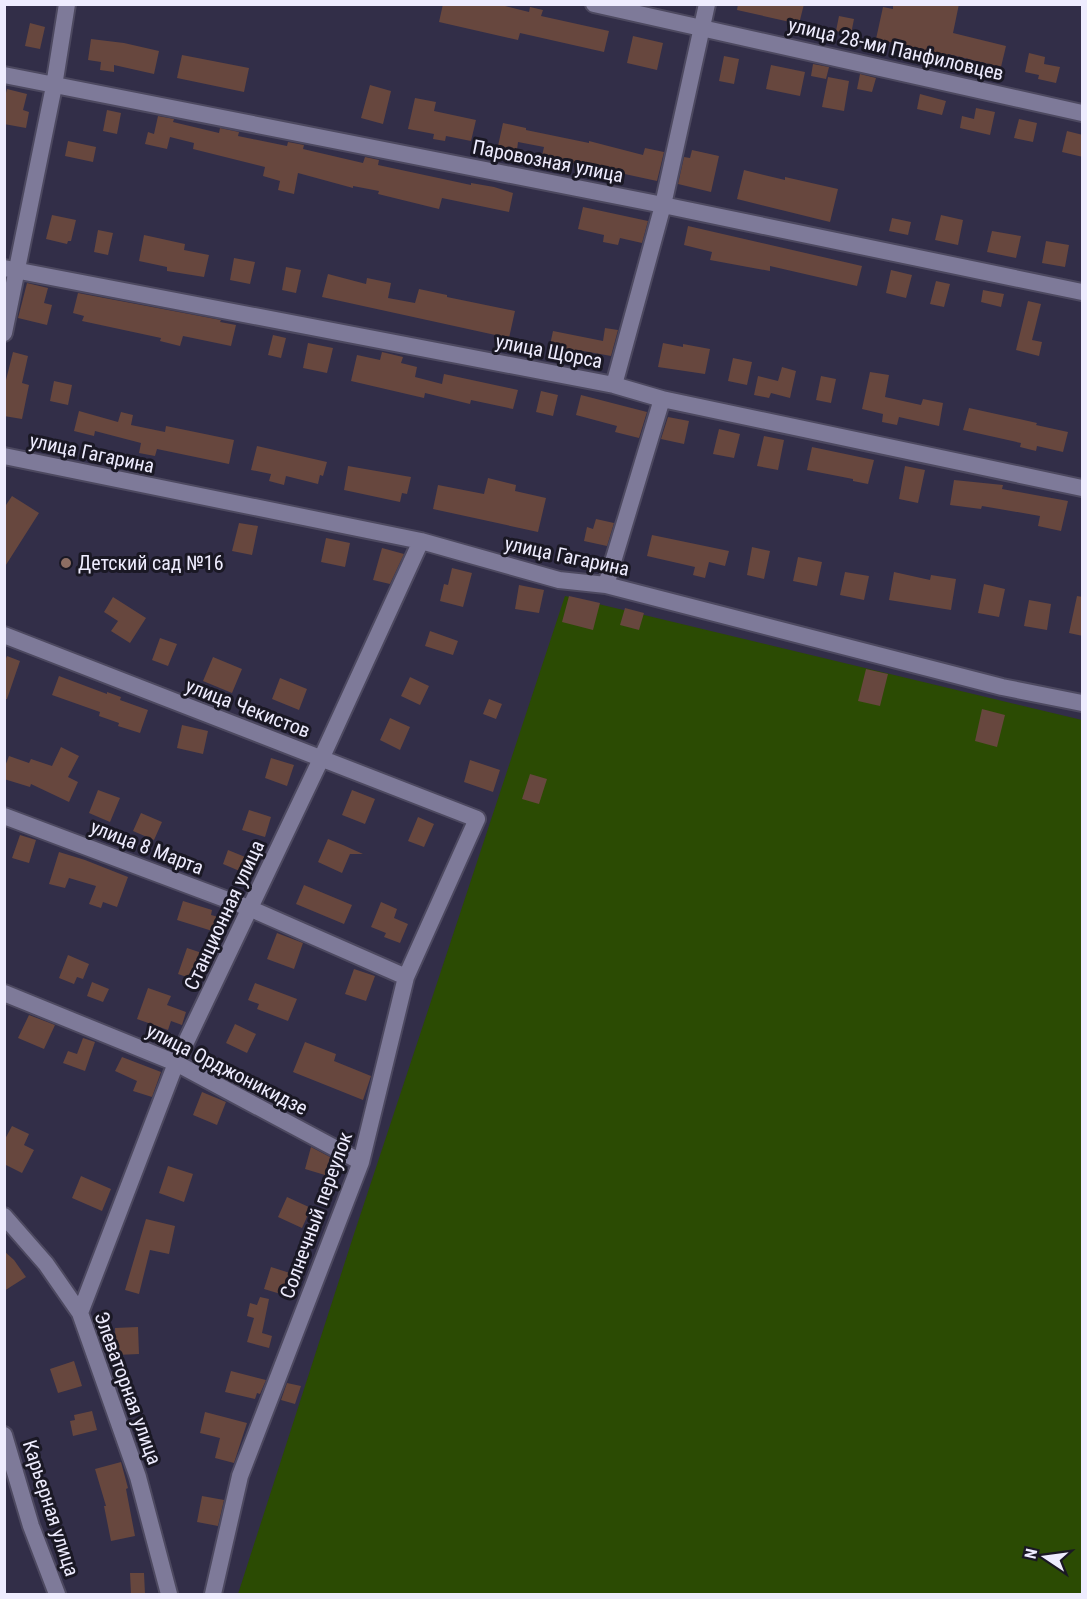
<svg xmlns="http://www.w3.org/2000/svg" width="1087" height="1599" font-family="'Roboto Condensed',sans-serif">
<style>
.green{fill:#2b4b03}
.building{fill:#67473e}
.lines{fill:none;stroke-linecap:round;stroke-linejoin:round}
.minor-casing{stroke:#4d4960;stroke-width:20}
.minor{stroke:#7e7a99;stroke-width:16}
.education-dot{fill:#8d6e63;stroke:#1a1824;stroke-width:2}
.labels{text-anchor:middle;stroke-width:6;stroke-linejoin:round;paint-order:stroke}
.street-label{font-size:20px;fill:#eeecfe;stroke:#1a1824}
.poi-label{font-size:20px;fill:#eeecfe;stroke:#1a1824;text-anchor:start}
</style>
<rect width="100%" height="100%" fill="#322e48"/>
<path class="green" d="M565,596l517,124v874h-844l115,-357z"/>
<path class="building" d="M443,4h54l32,8 1,-5 13,3 -2,6 68,15 -5,21 -84,-19 -2,7 -79,-18z
M738,4h66l-5,20 -62,-14z
M893,4h66l-6,29 53,13 -5,21 -53,-13v2l-15,-3 -1,5 -17,-4 1,-6 -40,-9 7,-32 10,2z
M839,16l15,3 -3,15 -15,-3z
M30,23l15,4 -5,22 -15,-3z
M633,36l30,7 -6,27 -30,-7z
M91,39l33,4 35,8 -5,23 -40,-9v7l-14,-2 1,-8 -13,-2z
M1029,53l16,4 -1,7 16,3 -4,16 -18,-4 1,-4 -14,-3z
M182,55l67,13 -5,24 -67,-14z
M724,56l15,3 -5,25 -15,-3z
M813,64l16,3 -3,12 -15,-3z
M771,65l34,7 -5,24 -34,-7z
M860,74l16,4 -4,14 -15,-3z
M828,77l21,4 -5,30 -22,-4z
M370,85l21,6 -8,33 -22,-6z
M7,89l20,5 -4,16 6,2 -3,16 -22,-4v-23z
M920,94l26,7 -4,14 -25,-6z
M415,98l21,4 -2,9 42,9 -5,21 -25,-5 -1,5 -12,-2 1,-5 -26,-5z
M976,108l19,4 -5,23 -30,-7 2,-12 12,3z
M107,110l14,3 -4,21 -14,-3z
M158,116l16,3 -1,3 46,11 1,-5 19,4 -1,4 49,10 1,-4 16,3 -1,4 60,14 2,-6 14,3 -1,5 93,20v-2l23,4 19,6 -4,19 -67,-14 -3,11 -61,-15 1,-3 -26,-5v2l-55,-15 -4,21 -16,-4 2,-9 -17,-5 2,-9 -72,-18 1,-6 -24,-6 -3,12 -22,-5 3,-12 6,2z
M1019,119l18,4 -4,19 -19,-4z
M503,123l23,5v2l63,13v-2l54,14 2,-7 19,4 -7,29 -37,-8v3l-38,-10 1,-1 -41,-9 2,-9 -26,-5 -1,8 -19,-4z
M1067,131l16,4v22l-21,-5z
M68,141l28,6 -3,15 -28,-6z
M692,150l27,6 -8,36 -33,-8 6,-27 6,1z
M744,170l41,10v-3l53,12 -8,33 -93,-23z
M583,207l65,14 -6,22 -22,-5 -2,7 -15,-3 1,-7 -26,-6z
M52,215l24,5 -5,21h-3l-1,3 -21,-5z
M941,215l22,5 -5,25 -23,-5z
M892,218l19,4 -3,13 -19,-4z
M688,226l174,40 -5,20 -87,-20v5l-60,-11 2,-8 -28,-7z
M98,230l15,3 -5,22 -14,-3z
M992,231l29,5 -5,22 -29,-6z
M144,235l41,9 -1,6 25,5 -5,22 -37,-6v-4l-28,-6z
M1046,241l23,4 -4,22 -23,-4z
M234,258l21,4 -5,22 -20,-4z
M286,267l15,3 -5,23 -14,-3z
M891,270l21,5 -6,23 -20,-5z
M328,274l38,10 1,-6 24,5 -3,15 27,5 4,-14 28,6v2l68,14 -6,27 -187,-41z
M936,281l14,3 -6,23 -14,-3z
M27,283l21,5 -4,15 8,2 -5,20 -29,-7z
M983,290l21,4 -3,13 -20,-5z
M78,293l143,27 -1,2 16,3 -5,21 -48,-10 -3,10 -20,-5 1,-3 -79,-17 2,-5 -11,-3z
M1028,301l13,3 -9,36 10,2 -3,14 -23,-6z
M605,328l13,2 -7,26 -33,-6 -1,9 -15,-3 2,-8 -14,-3 3,-14 50,10z
M273,335l13,3 -5,20 -13,-3z
M308,343l25,5 -6,25 -24,-5z
M663,343l20,4v-3l27,5 -5,25 -47,-7z
M13,352l15,4 -6,27 7,2 -7,34 -18,-3v-28z
M382,352l21,5 -2,6 16,4 -2,10 27,7 2,-10 74,16 -5,19 -42,-9 -1,4 -45,-11 -1,5 -73,-17 6,-26 23,5z
M733,358l19,4 -5,23 -19,-4z
M782,367l14,4 -6,27 -19,-5 -2,5 -15,-3 4,-19 20,5z
M870,372l19,3 -4,22 36,8 2,-6 20,4 -4,23 -40,-9 -2,8 -15,-3 1,-8 -21,-5z
M821,376l15,3 -5,24 -15,-3z
M54,381l18,4 -4,20 -18,-4z
M541,391l17,4 -5,21 -17,-4z
M581,395l66,17 -8,26 -24,-6 2,-6 -41,-11z
M969,408l68,15 -1,2 32,7 -5,20 -26,-6 -1,5 -16,-4 1,-4 -58,-13z
M79,411l39,11 3,-10 12,3 -2,10 34,7 1,-6 68,14 -5,24 -72,-15 -2,7 -16,-3 2,-10 -46,-12 -1,5 -20,-5z
M668,417l21,4 -5,23 -23,-5z
M719,429l21,5 -6,24 -21,-4z
M764,436l20,4 -6,30 -21,-4z
M257,446l70,16 -4,14 -3,-1 -2,9 -32,-8 -2,9 -15,-4 2,-7 -20,-4z
M812,447l62,13 -6,24 -15,-3v-2l-46,-9z
M348,466l63,11 -4,17 -5,-1 -2,9 -56,-12z
M905,466l20,4 -7,33 -19,-4z
M488,478l28,7 -1,6 31,7 -8,34 -105,-23 5,-24 46,9z
M954,480l49,5 -1,4 66,12 -7,30 -23,-5 2,-10 -58,-10 -1,3 -31,-4z
M12,496l27,17 -35,55v-60z
M596,519l18,4 -7,23 -23,-5 3,-14 6,2z
M239,523l19,3 -6,29 -20,-4z
M652,535l77,16 -4,15 -16,-4 -4,16 -12,-3 2,-8 -48,-11z
M326,538l24,5 -5,24 -24,-5z
M752,547l18,4 -6,28 -17,-4z
M382,548l22,6 -14,30 -17,-4z
M798,557l24,5 -5,24 -24,-5z
M452,568l20,5 -9,34 -23,-6 4,-17 4,1z
M845,572l24,4 -5,24 -24,-5z
M894,572l36,8 1,-5 25,4 -5,31 -62,-10z
M984,584l21,5 -6,28 -21,-4z
M519,585l25,5 -5,23 -24,-4z
M569,596l31,7 -7,27 -31,-8z
M1077,596l6,1v39l-14,-3z
M113,597l33,21 -16,25 -19,-12 7,-10 -14,-9z
M1029,600l22,4 -4,26 -23,-4z
M625,608l19,5 -5,17 -19,-5z
M430,631l28,10 -5,14 -28,-9z
M160,638l17,6 -9,22 -16,-6z
M7,656l13,5 -13,38h-3v-36z
M213,657l29,12 -10,24 -29,-12z
M866,669l22,5 -8,32 -22,-5z
M59,676l48,18v-2l14,5 -1,3 28,10 -8,23 -22,-7 1,-3 -20,-7 1,-4 -48,-17z
M410,677l19,9 -9,19 -19,-9z
M280,678l27,11 -8,21 -27,-11z
M489,699l13,5 -6,15 -13,-5z
M982,709l23,6 -8,32 -22,-6z
M390,718l20,9 -10,23 -20,-10z
M182,725l26,6 -5,23 -26,-6z
M61,747l18,9 -11,21 10,5 -9,20 -38,-18 -1,3 -26,-8v-10l5,-13 20,7 2,-4 21,7z
M271,758l23,7 -7,21 -22,-8z
M470,760l30,10 -7,22 -29,-10z
M530,774l17,5 -8,25 -17,-5z
M98,790l22,8 -10,24 -21,-9z
M352,790l23,9 -10,25 -23,-9z
M249,810l22,7 -6,20 -23,-7z
M141,813l21,9 -8,18 -21,-9z
M418,817l16,7 -10,23 -16,-6z
M20,835l16,5 -7,23 -17,-5z
M328,839l15,6 20,9h-13l-8,19 -24,-11z
M228,850l27,11 -6,14 -26,-11z
M59,852l26,8 43,17 -11,30 -14,-5 -2,6 -12,-4 7,-18 -27,-8 -4,10 -16,-4z
M304,885l48,20 -8,19 -48,-20z
M183,901l29,9 -1,5 15,4 -4,15 -45,-14z
M381,902l16,7 -3,9 14,6 -8,19 -16,-6 2,-4 -15,-6z
M277,933l26,10 -9,26 -27,-10z
M187,948l24,8 -10,26 -23,-8z
M68,955l21,9 -6,15 -6,-2 -3,7 -15,-6z
M354,969l21,7 -9,25 -21,-7z
M92,982l17,7 -6,13 -16,-6z
M255,983l42,16 -9,22 -31,-12 2,-5 -11,-4z
M148,988l23,8 -4,9 19,7 -4,13 -11,-4 -3,9 -31,-11z
M29,1015l26,10 -11,24 -26,-11z
M235,1024l21,10 -9,19 -21,-10z
M83,1038l12,4 -10,29 -22,-8 5,-12 9,3z
M305,1042l31,12 -2,7 37,15 -8,24 -70,-28z
M122,1057l39,15 -9,25 -19,-6 4,-10 -22,-10z
M202,1092l24,10 -9,23 -24,-10z
M12,1126l17,8 -5,11 10,5 -12,23 -18,-9v-23z
M311,1147l19,10 -5,18 -20,-6z
M168,1166l25,8 -9,28 -25,-9z
M81,1176l30,13 -9,22 -30,-13z
M287,1197l24,11 -9,20 -24,-11z
M146,1219l29,7 -6,28 -19,-4 -11,44 -14,-4z
M4,1251l10,9 12,17 -22,14z
M271,1267l19,6 -6,22 -20,-6z
M260,1297l9,2 -7,34 10,3 -3,12 -22,-6 7,-24 -7,-2 3,-13 7,2z
M138,1327l1,27 -23,1 -1,-27z
M74,1361l8,25 -24,7 -8,-24z
M231,1371l35,9 -6,14 -3,-1 -2,6 -30,-7z
M287,1383l14,3 -6,18 -14,-4z
M92,1411l5,19 -24,6 -3,-15 5,-1 -1,-5z
M205,1412l42,11 -13,40 -19,-5 5,-20 -20,-5z
M121,1462l7,26 -2,1 9,47 -24,5 -7,-35h2l-11,-37z
M202,1496l22,4 -6,26 -21,-4z
M130,1573h14l1,21h-14z"/>
<g class="lines">
<defs>
<path id="minor" d="M594,4l488,109
M4,75l659,130 419,87
M4,268l610,117 48,14 420,89
M4,333l50,-247 13,-82
M614,385l49,-180 44,-201
M4,456l417,85 138,39 47,5 396,102 80,16
M606,585l56,-186
M4,635l473,184 -71,158 -45,185 -121,314 -27,118
M4,816l245,92 157,69
M4,993l172,70 185,99
M4,1216l42,48 34,49 58,164 31,117
M80,1313l96,-250 145,-304 100,-218
M4,1435l27,91 26,68"/>
</defs>
<use href="#minor" class="minor-casing"/>
<use href="#minor" class="minor"/>
</g>
<circle class="education-dot" cx="66" cy="563" r="6"/>
<g class="labels">
<g class="street-label">
<text transform="translate(896 49) rotate(13)" y="7">улица 28-ми Панфиловцев</text>
<text transform="translate(548 161) rotate(11)" y="7">Паровозная улица</text>
<text transform="translate(549 351) rotate(11)" y="7">улица Щорса</text>
<text transform="translate(92 453) rotate(12)" y="7">улица Гагарина</text>
<text transform="translate(567 556) rotate(12)" y="7">улица Гагарина</text>
<text transform="translate(248 708) rotate(21)" y="7">улица Чекистов</text>
<text transform="translate(147 847) rotate(21)" y="7">улица 8 Марта</text>
<text transform="translate(224 915) rotate(-65)" y="7">Станционная улица</text>
<text transform="translate(227 1069) rotate(27)" y="7">улица Орджоникидзе</text>
<text transform="translate(316 1215) rotate(-70)" y="7">Солнечный переулок</text>
<text transform="translate(128 1388) rotate(70)" y="7">Элеваторная улица</text>
<text transform="translate(51 1508) rotate(72)" y="7">Карьерная улица</text>
</g>
<g class="poi-label">
<text x="78" y="570">Детский сад №16</text>
</g>
</g>
<rect width="1087" height="1599" fill="none" stroke="#eeecfe" stroke-width="12"/>
<g transform="translate(1045 1557) rotate(283)" stroke="#1a1824" stroke-width="4.5" paint-order="stroke">
<path d="M0-4.5L10 22L0 15L-10 22Z" fill="#eeecfe"/>
<text y="-9" font-size="16" font-weight="bold" text-anchor="middle" fill="#eeecfe">N</text>
</g>
</svg>
